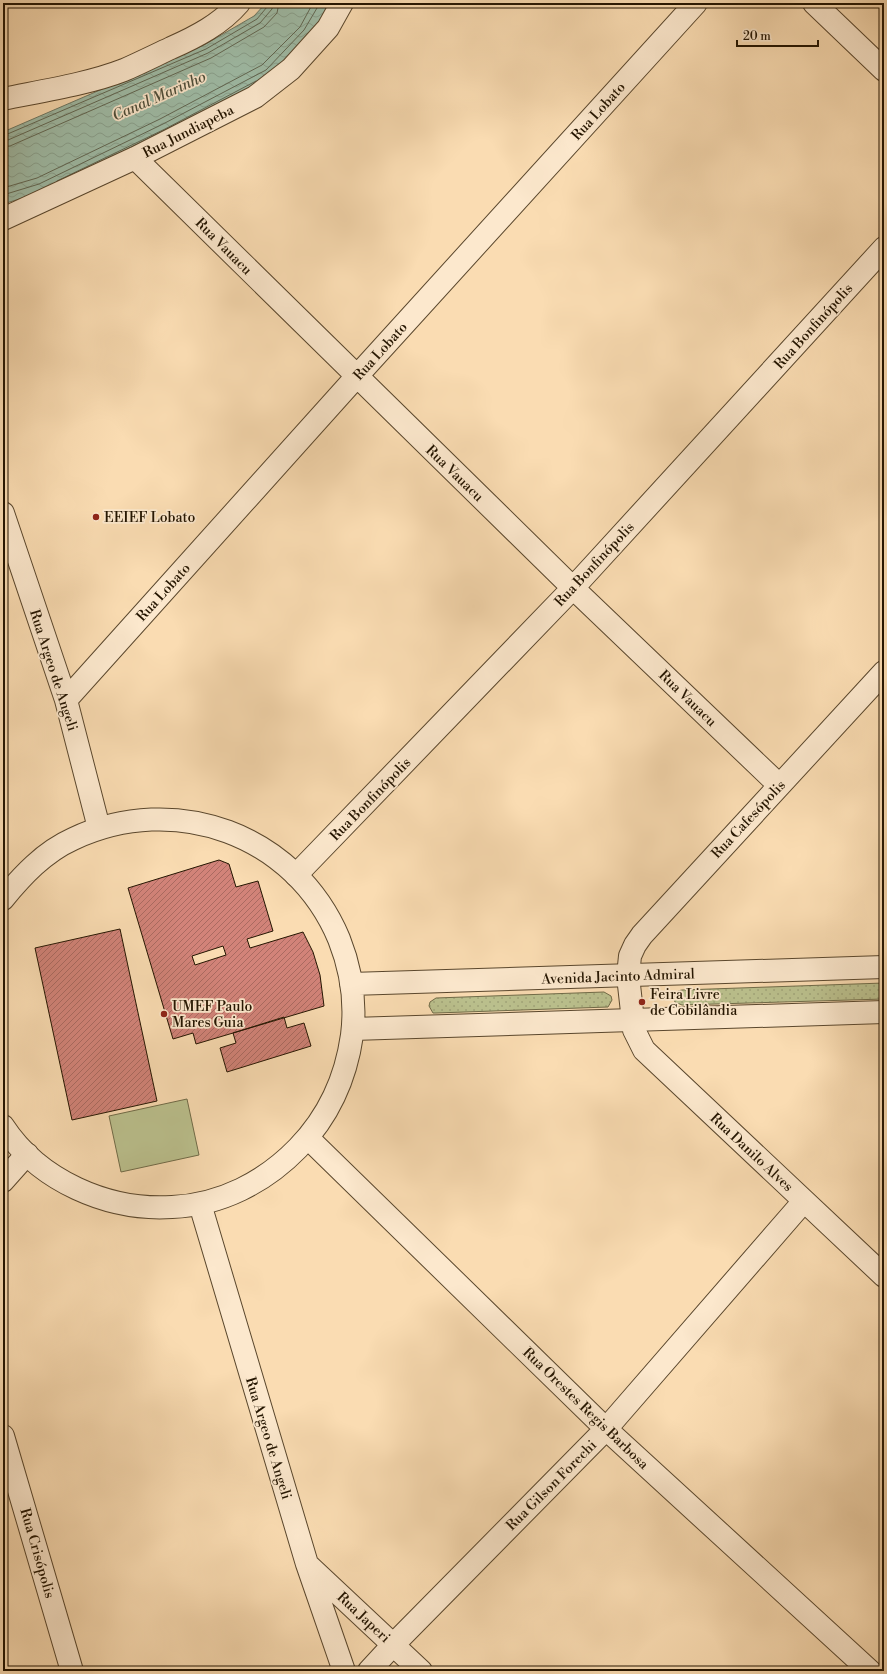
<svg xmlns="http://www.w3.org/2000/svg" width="887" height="1674" font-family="'Libre Bodoni',serif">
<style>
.grass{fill:#bbc18e;stroke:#706b48}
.garden{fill:url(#garden-dots);stroke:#706b48}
.water{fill:url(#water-waves);stroke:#6e7965}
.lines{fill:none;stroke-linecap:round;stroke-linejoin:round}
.shore{stroke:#626854;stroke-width:1}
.building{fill:url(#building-hatch);stroke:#241501;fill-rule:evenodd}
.minor-casing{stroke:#5a472d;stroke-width:24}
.tertiary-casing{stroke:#5a472d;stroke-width:24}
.minor{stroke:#fce8cd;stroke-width:22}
.tertiary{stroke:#fce8cd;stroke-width:22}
.poi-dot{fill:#8f2418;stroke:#fce8cd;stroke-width:1.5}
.labels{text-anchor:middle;stroke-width:3.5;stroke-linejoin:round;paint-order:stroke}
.street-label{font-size:14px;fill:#241501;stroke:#fce8cd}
.poi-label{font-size:14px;fill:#241501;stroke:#fce8cd;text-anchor:start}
.water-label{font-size:15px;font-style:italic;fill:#4f4f3b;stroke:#fce8cd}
</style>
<defs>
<pattern id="garden-dots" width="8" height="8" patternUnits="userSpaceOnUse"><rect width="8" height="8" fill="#bbc18e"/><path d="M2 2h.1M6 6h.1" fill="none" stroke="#a1a579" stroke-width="1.8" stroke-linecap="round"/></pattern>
<pattern id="water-waves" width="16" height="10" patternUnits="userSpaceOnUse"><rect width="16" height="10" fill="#9fbca7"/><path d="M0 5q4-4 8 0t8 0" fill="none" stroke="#89a18e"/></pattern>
<pattern id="building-hatch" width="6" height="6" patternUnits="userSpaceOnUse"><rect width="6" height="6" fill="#d28379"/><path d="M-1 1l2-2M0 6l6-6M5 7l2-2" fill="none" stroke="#aa6a61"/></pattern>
</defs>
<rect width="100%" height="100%" fill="#fadcb2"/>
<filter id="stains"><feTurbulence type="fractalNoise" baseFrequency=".005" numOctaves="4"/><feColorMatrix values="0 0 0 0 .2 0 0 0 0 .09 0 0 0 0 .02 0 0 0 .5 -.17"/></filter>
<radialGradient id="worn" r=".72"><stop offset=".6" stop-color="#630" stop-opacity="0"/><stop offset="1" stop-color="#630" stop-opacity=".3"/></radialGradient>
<path class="grass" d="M187,1099l12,56 -78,17 -12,-56z"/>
<path class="garden" d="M884,983v16l-202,6 -7,-3c-3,-6 0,-11 7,-12z
M604,992l7,4 1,4 -4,7 -172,6h-3l-4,-7 1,-4 6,-4z"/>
<path class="water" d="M266,3h64l-18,33 -40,41 -230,115 -39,12v-72l201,-87 50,-29z"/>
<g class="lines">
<path class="shore" d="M3,136l203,-87 51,-30 10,-12 1,-4
M3,141l5,-1 200,-87 52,-30 12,-14 1,-6
M3,147l7,-1 201,-88 53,-31 13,-14 2,-10
M57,181l108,-52 91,-48
M3,188l34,-10 123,-59 102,-54 38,-38 13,-24
M3,195l36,-11 124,-60 103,-54 38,-40 16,-27"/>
</g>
<path class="building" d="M219,860l10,4 7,23 22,-6 15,50 -26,8 3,9 53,-16 10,20 7,23 4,31 -128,38 -3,-11 -20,6 -45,-151zM223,946l3,9 -31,10 -3,-9z
M120,929l37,172 -85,19 -37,-172z
M284,1017l3,11 17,-5 7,23 -84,26 -7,-24 16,-5 -3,-10z"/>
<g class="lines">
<defs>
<path id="minor" d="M3,99c39,-8 85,-15 121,-29 16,-7 32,-15 47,-22 25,-11 50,-24 68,-45
M135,158l438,430 206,197
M3,219l132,-61 120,-61 36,-28 37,-41 14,-25
M3,513l63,187 33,128
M884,672l-242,263 -7,10 -5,11 -2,20 6,54 10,20 240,226
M66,700l291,-324 339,-373
M296,875l277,-287 311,-340
M308,1138l298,291 264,242
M3,1181l24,-27
M200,1204l107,360 37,107
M3,1436l69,235
M309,1566l112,105
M369,1671l24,-26 213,-216 198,-228"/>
<path id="tertiary" d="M814,3l70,67
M3,899c19,-23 41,-47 70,-60 102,-48 222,-5 266,100 12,30 17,64 13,96 -6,43 -24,82 -54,113 -33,34 -77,57 -126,59 -64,4 -133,-26 -169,-81
M351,984l533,-17
M353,1029l531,-17"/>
</defs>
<use href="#minor" class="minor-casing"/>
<use href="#tertiary" class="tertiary-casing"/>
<use href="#minor" class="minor"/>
<use href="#tertiary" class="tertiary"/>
</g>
<g class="poi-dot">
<circle cx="96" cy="517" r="4"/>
<circle cx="642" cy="1002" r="4"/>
<circle cx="164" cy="1014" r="4"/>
</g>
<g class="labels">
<g class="street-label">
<text transform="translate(598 111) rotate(-48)" y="5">Rua Lobato</text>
<text transform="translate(188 131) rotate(-27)" y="5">Rua Jundiapeba</text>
<text transform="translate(224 246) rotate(45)" y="5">Rua Vauacu</text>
<text transform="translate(813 326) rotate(-48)" y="5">Rua Bonfinópolis</text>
<text transform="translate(380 351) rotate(-48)" y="5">Rua Lobato</text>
<text transform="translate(455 473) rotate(44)" y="5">Rua Vauacu</text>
<text transform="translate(594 564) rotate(-47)" y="5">Rua Bonfinópolis</text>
<text transform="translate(163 592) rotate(-48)" y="5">Rua Lobato</text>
<text transform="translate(54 670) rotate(72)" y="5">Rua Argeo de Angeli</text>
<text transform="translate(688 698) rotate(44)" y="5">Rua Vauacu</text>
<text transform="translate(370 799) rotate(-46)" y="5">Rua Bonfinópolis</text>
<text transform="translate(748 819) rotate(-47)" y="5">Rua Cafesópolis</text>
<text transform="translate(618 976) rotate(-2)" y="5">Avenida Jacinto Admiral</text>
<text transform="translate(752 1152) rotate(43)" y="5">Rua Danilo Alves</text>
<text transform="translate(586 1408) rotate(44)" y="5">Rua Orestes Regis Barbosa</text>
<text transform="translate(269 1438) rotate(73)" y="5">Rua Argeo de Angeli</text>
<text transform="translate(551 1485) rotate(-45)" y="5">Rua Gilson Forechi</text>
<text transform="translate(38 1553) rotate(74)" y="5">Rua Crisópolis</text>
<text transform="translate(364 1617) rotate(43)" y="5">Rua Japeri</text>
</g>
<g class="poi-label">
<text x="104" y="522">EEIEF Lobato</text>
<text x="650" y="999">Feira Livre<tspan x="650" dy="16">de Cobilândia</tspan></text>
<text x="172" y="1011">UMEF Paulo<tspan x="172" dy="16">Mares Guia</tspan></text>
</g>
<g class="water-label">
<text transform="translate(159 96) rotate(-24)" y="5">Canal Marinho</text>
</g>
</g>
<rect width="887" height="1674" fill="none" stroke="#fadcb2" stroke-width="16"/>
<rect x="4" y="4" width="879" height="1666" fill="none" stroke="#241501" stroke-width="2"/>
<rect x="8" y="8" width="871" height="1658" fill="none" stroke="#241501"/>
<path d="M737 40v6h81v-6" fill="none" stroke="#241501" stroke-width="2"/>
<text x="743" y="40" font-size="12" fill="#241501" stroke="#fce8cd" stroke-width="3" paint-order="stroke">20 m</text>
<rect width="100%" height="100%" filter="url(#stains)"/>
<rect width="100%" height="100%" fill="url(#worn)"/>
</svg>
